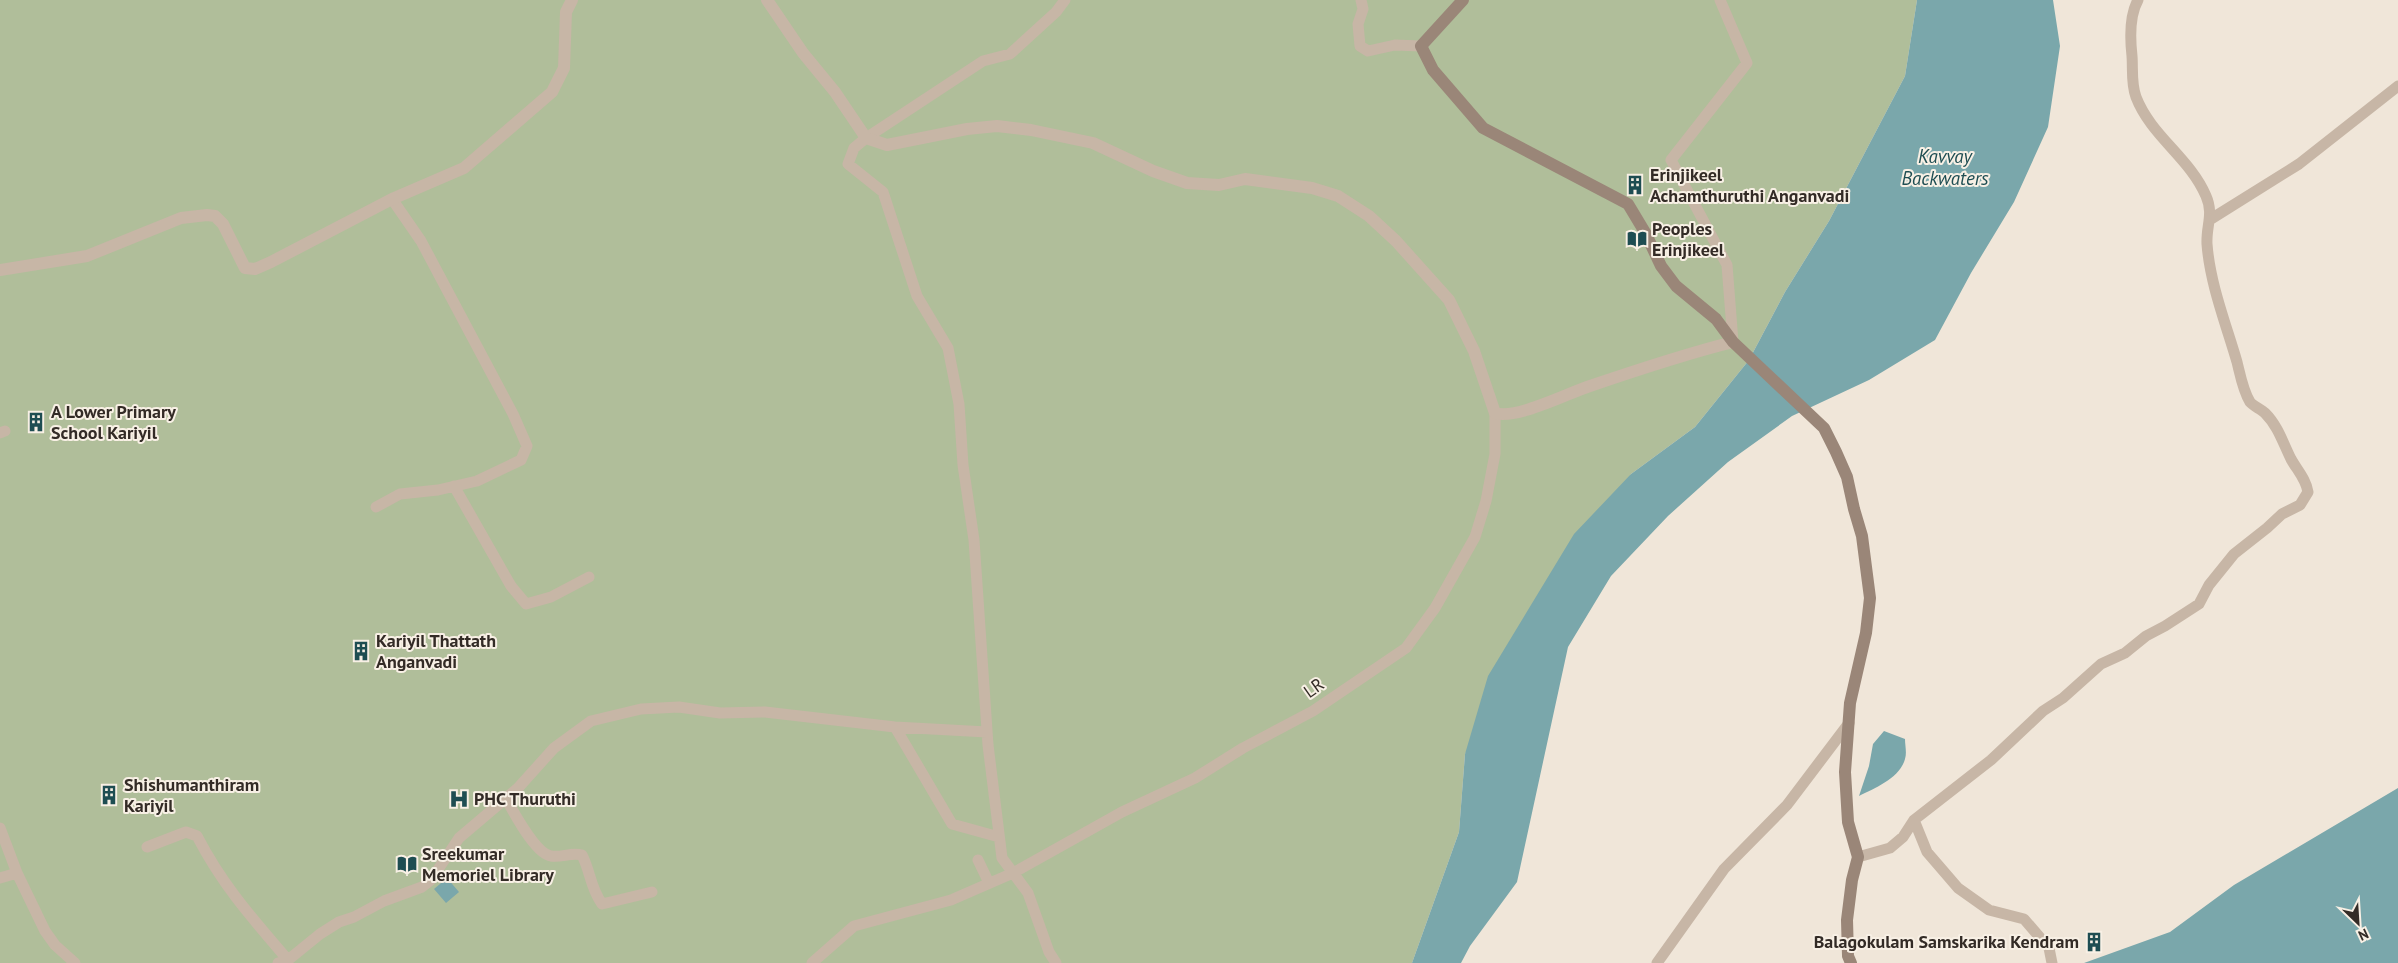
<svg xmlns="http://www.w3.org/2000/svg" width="2398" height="963" font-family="'PT Sans',sans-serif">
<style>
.green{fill:#b0be9a}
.water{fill:#7aa7ab}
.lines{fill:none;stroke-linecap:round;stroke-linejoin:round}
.minor{stroke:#c7b6a6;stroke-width:11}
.tertiary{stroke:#c7b6a6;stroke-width:12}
.secondary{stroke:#9a8678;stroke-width:12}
.labels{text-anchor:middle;stroke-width:4;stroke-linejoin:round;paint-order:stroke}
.poi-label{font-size:18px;font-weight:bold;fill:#332b26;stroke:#f8f0e5;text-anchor:start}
.street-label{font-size:18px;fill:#332b26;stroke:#f8f0e5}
.water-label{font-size:19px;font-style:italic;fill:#1e4d52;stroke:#f8f0e5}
</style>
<rect width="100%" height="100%" fill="#f0e6d9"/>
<path class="green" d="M0,0h1917l-12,76 -76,145 -44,71 -36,68 -54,67 -64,47 -166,280 -6,78 -47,131h-1412z"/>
<path class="water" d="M1917,0h136l7,46 -12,81 -34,75 -43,71 -36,67 -66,40 -77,36 -64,46 -60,54 -57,60 -43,71 -51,235 -47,64 -9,17h-49l47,-131 6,-78 23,-78 86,-142 57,-60 64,-47 54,-67 36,-68 44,-71 76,-145z
M1884,731l21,8c0,6 2,14 0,20 -5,19 -30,29 -46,37l10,-30 4,-22z
M2398,788v175h-314l86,-31 64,-47z
M447,878l12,14 -13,11 -12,-14z"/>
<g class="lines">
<path class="minor" d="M1361,0l2,9 -5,15 2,22 8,5 27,-6 26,1
M1720,0l27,63 -76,97 56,105 6,77
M2211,219l88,-55 99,-78
M0,433l5,-2
M454,486l57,100 15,18 25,-7 38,-20
M376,507l24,-13 38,-4 39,-9 44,-21 6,-14 -14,-32 -92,-173 -29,-42
M895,727l57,97 47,13
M506,799c8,13 29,55 45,57 10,2 20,-4 31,-1 9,18 8,32 20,49l50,-12
M1914,820l13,32 31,36 31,22 35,9 25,29 3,15
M0,828l17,45
M147,847l39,-15 11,4c26,50 55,82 91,124
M1858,857l32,-9 13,-11 11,-17 77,-60 52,-49 20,-13 38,-34 24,-11 21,-17 19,-10 34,-22 10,-19 25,-31 33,-26 15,-14 18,-9 8,-13c-2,-13 -11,-22 -17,-33 -8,-16 -13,-33 -26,-46 -4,-4 -12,-7 -15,-11 -7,-11 -10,-28 -13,-40 -11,-38 -27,-78 -30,-118 -1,-18 7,-30 -1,-48 -16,-38 -55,-60 -70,-99 -5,-13 -3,-28 -4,-41 -2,-18 -3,-40 6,-56
M978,860l11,23
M0,878l17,-5 28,58 10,14 20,18
M278,963l10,-3 32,-26 19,-12 15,-5 30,-16 38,-14 9,-7 28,-42 59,-50 36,-40 37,-27 50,-12 38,-2 41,6 45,-1 130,15 92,5
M812,963l42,-37 97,-26 62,-27 109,-61 73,-34 48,-30 70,-37 93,-63 29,-40 40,-71 11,-36 9,-47v-41
M1056,963l-7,-11 -21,-59 -26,-35 -14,-113 -14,-205 -11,-75 -4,-61 -11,-56 -31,-52 -34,-104 -35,-28 6,-16 12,-10 117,-77 27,-7 46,-42 9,-12
M1657,963l67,-94 63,-64 62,-82"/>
<path class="tertiary" d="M767,0l36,53 32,39 31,46 21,7 80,-16 30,-3 34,4 62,13 60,28 34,12 32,2 26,-6 67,9 26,8 31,20 27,25 53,59 25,51 21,62c21,7 73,-20 95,-27 47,-16 95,-32 143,-44
M0,270l87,-14 94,-38 26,-3 8,1 8,8 22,44 10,1 16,-7 121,-63 72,-31 88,-76 12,-24 2,-56 6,-12"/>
<path class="secondary" d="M1463,0l-42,46 12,24 50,58 145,76 18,30 15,32 15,20 40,33 17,23 91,86 12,24 11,25 7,32 8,27 8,62 -4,35 -16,70 -5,69 3,50 10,35 -6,23 -5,40 1,36 3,7"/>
</g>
<defs>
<symbol id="building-bare" viewBox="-9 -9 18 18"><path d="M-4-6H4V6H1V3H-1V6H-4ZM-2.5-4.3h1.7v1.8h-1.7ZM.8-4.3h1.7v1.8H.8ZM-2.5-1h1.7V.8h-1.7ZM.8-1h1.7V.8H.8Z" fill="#1e4d52" stroke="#f8f0e5" stroke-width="2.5" paint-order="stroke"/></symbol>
<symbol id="library-bare" viewBox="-9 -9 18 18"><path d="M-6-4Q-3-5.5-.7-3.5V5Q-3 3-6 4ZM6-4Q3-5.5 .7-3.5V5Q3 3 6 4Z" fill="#1e4d52" stroke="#f8f0e5" stroke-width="2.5" paint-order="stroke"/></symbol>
<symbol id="hospital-bare" viewBox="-9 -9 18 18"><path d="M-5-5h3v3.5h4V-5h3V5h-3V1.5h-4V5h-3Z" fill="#1e4d52" stroke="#f8f0e5" stroke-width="2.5" paint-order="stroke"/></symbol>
</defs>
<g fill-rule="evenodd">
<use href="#building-bare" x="1621" y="171" width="28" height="28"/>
<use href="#library-bare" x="1623" y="225" width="28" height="28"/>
<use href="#building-bare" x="22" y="408" width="28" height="28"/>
<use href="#building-bare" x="347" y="637" width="28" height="28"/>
<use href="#building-bare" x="95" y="781" width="28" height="28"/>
<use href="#hospital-bare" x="445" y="785" width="28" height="28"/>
<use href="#library-bare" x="393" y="850" width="28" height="28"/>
<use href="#building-bare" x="2080" y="928" width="28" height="28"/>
</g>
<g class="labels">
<g class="poi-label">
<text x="1650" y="181">Erinjikeel<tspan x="1650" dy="21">Achamthuruthi Anganvadi</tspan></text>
<text x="1652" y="235">Peoples<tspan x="1652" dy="21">Erinjikeel</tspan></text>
<text x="51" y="418">A Lower Primary<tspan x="51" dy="21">School Kariyil</tspan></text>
<text x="376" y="647">Kariyil Thattath<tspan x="376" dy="21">Anganvadi</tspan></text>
<text x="124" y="791">Shishumanthiram<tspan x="124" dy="21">Kariyil</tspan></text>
<text x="474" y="805">PHC Thuruthi</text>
<text x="422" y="860">Sreekumar<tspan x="422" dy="21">Memoriel Library</tspan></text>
<text x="2079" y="948" text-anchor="end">Balagokulam Samskarika Kendram</text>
</g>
<g class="street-label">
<text transform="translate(1314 688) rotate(-35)" y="6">LR</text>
</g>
<g class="water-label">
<text x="1945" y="163">Kavvay<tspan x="1945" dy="22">Backwaters</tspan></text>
</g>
</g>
<g transform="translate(2358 923) rotate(155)" stroke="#f8f0e5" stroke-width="4" paint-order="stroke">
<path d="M0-4L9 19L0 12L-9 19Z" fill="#332b26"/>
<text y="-8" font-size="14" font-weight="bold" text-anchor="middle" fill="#332b26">N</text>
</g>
</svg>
